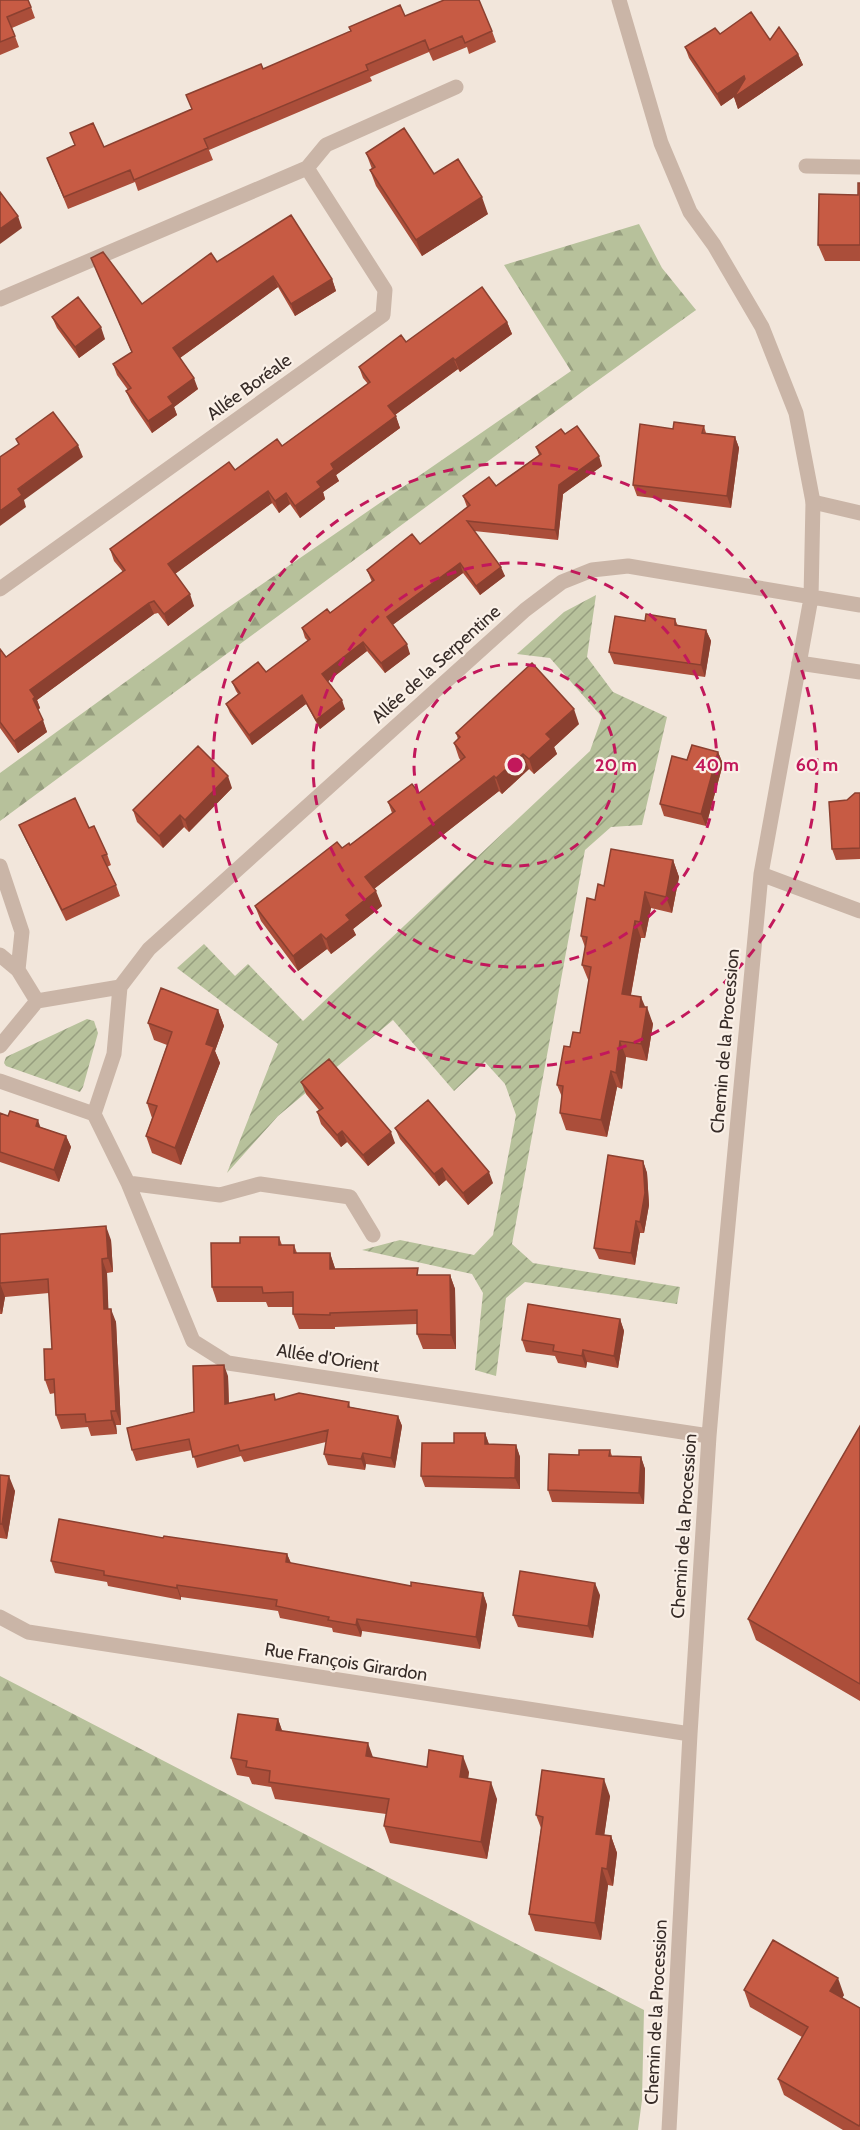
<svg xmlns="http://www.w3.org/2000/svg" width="860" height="2130" font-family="Cabin,sans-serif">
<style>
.forest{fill:url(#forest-firs)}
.garden{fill:url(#garden-furrows)}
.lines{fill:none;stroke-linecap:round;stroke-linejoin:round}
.lane{stroke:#cab5a7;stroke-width:15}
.street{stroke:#cab5a7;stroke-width:15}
.wall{fill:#ab4e3a}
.shaded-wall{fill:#8b4030}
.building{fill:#c75b44;stroke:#8b4030;stroke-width:1.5}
.ring{fill:none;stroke:#c2185b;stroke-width:3;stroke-dasharray:10 8}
.labels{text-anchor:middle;stroke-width:4.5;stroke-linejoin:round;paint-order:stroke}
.street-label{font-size:18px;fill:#362b27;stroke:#faf0e7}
.centre{fill:#c2185b;stroke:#faf0e7;stroke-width:3}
.ring-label{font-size:18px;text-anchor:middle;font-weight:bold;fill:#c2185b;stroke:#faf0e7;stroke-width:4.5;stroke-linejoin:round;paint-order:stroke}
</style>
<defs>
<pattern id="forest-firs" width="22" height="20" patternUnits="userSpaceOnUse" patternTransform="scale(1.5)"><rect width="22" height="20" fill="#b7c19b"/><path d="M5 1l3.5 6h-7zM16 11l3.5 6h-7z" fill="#969d7e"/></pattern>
<pattern id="garden-furrows" width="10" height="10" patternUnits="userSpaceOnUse" patternTransform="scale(1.5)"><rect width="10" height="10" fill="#b7c19b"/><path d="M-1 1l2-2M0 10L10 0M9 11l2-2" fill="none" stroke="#969d7e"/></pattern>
</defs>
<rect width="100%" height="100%" fill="#f2e6db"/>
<path class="forest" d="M639,224l23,44 34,42 -110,79 -586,432v-48l219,-159 352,-243 -67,-106z
M0,1676l644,334 -2,90 -4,30h-638z"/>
<path class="garden" d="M596,595l-9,62 26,35 54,25 -25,108 -31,2 -26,23 -73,394 21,19 147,24 -3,17 -152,-22 -19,16 -10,78 -21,-6 8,-77 -11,-19 -110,-24 38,-10 74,15 19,-20 23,-120 -11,-31 -20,-22 -31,29 -61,-71 -115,96 -51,57 51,-129 -101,-76 27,-24 31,32 13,-12 55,57 287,-270 12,-34 -52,-59 -33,-4 47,-42z
M87,1019l7,2 4,12 -15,54 -3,5 -74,-26 -2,-3 2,-6z"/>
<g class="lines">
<path class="lane" d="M813,502l47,11
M799,663l61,9"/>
<path class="street" d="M619,0l42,143 29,69 24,33 48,82 34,86 17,89 -2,96 -50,276 -43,457 -9,105 -19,298 -21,396
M806,166l54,1
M0,299l307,-131 19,-23 130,-58
M0,589l383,-274 2,-25 -78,-122
M0,866l22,66 -4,38 -18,-15
M761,874l99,37
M18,970l19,31
M120,987l29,-38 376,-339 37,-28 30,-12 36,-4 232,39
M0,1046l37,-45 83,-14
M0,1081l94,33 20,-60 6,-67
M94,1114l34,69 65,158 35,22 481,73
M128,1183l92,12 40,-11 90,13 23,38
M0,1617l28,15 662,102"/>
</g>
<path class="wall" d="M0,0l31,7 4,11 -23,10 7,19 -19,8z
M405,16l87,15 4,11 -27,12 -2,-7 -34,14 -4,-9 -59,25 2,4 -163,69 4,10 -75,31 -3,-9 -67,27 -21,-51 57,-11 88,-38 71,-40z
M720,34l50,6 28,14 5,11 -65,44 -4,-12 -13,9 -32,-48 -4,-11z
M366,153l68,21 54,40 -66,42 -46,-70 -6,-16 2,-1z
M860,183v78h-35l-7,-16 40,-50z
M91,258l51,46 75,-42 115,17 4,12 -41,25 -17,-29 -98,71 18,31 -24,18 3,8 -25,18 -21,-31 -5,-11 2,-1 -11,-15 -4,-11 19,-11z
M52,317l53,22 -26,19 -22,-30z
M507,322l5,12 -52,38 -2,-3 -63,46 5,13 -64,47 3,6 -16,11 2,7 -25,19 -10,-14 -11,9 -7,-10 -97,71 19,32 -26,20 -10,-13 -4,1 -117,86 3,8 -2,2 9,22 -29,21 -18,-25v-79l6,8 117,-85 -9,-11 -4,-12 125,-79 47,-24 86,-62 -5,-6 -4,-11 47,-25z
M704,426l2,7 29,4 4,11 -8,60 -94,-12 -4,-11 40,-56z
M565,434l37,32 -39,28 -5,46 -84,-9 31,45 -25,19 -17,-22 -71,52 18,29 -25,19 -18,-22 -39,30 17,28 -25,20 -14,-25 -54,41 -22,-32 -4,-9 12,-10 -2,-3 -4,-9 34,-10 42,-31 -3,-3 -3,-10 28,-15 42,-31 -5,-12 53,-26 47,-37 -4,-11 33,-10 43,-31 -3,-8z
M675,619l3,7 28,4 5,11 -6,36 -91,-13 -5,-12 36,-31z
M579,724l-25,23 3,7 -23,20 -5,-5 -27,25 -3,-3 -125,98 8,17 -29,23 3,6 -25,19 -4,-5 -29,22 -37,-50 -6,-15 87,-58 8,-3 42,-32 -4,-11 31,-9 42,-32 -2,-3 -5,-15 4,-4 -2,-6z
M718,752l5,12 -17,62 -42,-10 -4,-12 27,-44z
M232,788l-43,44 -5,-5 -21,21 -26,-26 -4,-12z
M860,793v66l-24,1 -4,-11 15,-49z
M19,825l88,29 4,11 -4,2 9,18 4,11 -54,25 -42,-85z
M673,860l6,17 -7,36 -21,-5 -6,30h-4l-10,57 14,12 8,17 -6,37 -21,-4 -4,32 -5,-2 -10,50 -41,-7 -6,-17 2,-16 -5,-12 13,-38 10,-14 9,-51 -7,-17 3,-18 -4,-11 14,-36 9,-14z
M218,1010l6,16 -9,25 5,12 -39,102 -29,-12 -6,-17 6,-18 -5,-15 20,-58 -13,-5 -6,-17z
M301,1082l94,61 -27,23 -21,-24 -6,5 -20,-23 -4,-12 2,-2 -13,-16z
M0,1113l66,23 5,11 -12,35 -59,-20z
M395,1128l98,55 -25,22 -22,-25 -7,6 -39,-47z
M643,1161l4,12 2,32 -5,28h-4l-5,32 -36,-6 -5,-11z
M0,1234l111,6 2,32 -6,1 1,36 8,13 5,103h-5l1,9 -26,2 -3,-9 -27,2 -5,-14 -1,-22 -5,1 -5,-14 7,-31 -3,-56 -44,4 -3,17h-2z
M279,1237l3,8h12l3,8h33l5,16 85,6h30l5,14 1,60h-33l-6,-15v-10l-82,3v2h-36l-6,-15v-7h-25l-2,-5h-49l-5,-15 28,-44z
M620,1319l4,12 -6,37 -31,-6 -1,6 -28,-5 -3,-7 -29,-4 -4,-12z
M228,1376l1,28 45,-10 2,6 73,2 1,5 48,9 4,10 -7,42 -29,-4 -1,6 -37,-5 -4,-11 2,-12 -82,20 -3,-6 -44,12 -5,-18 -56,11 -4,-11 62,-38z
M860,1426v275l-104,-61 -8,-21z
M485,1433l4,11 27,1 4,12v32l-95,-2 -4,-11 33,-33z
M610,1450l2,6 29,1 4,12 -1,35 -92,-2 -4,-12z
M0,1475l15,16 -8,48 -7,-1z
M163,1538l124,16 4,9 120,23 72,7 4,12 -7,44 -118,-18 -1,6 -28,-5 -1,-4 -52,-10 -2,-7 -97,-14v3l-73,-14 -1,-4 -52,-9 -4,-12z
M600,1595l-7,43 -75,-11 -5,-12z
M278,1719l4,12 91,27 54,9 42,5 -1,6 29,21 -10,60 -97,-16 -6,-17 2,-12 -111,-15 -4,-12 -19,-3 -3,-7 -12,-2 -6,-17z
M610,1796l-6,39 7,1 6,17 -4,33 -5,-1 -7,55 -66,-9 -6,-17 12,-86 -5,-13z
M744,1990l100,5 -2,3 18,10v122h-17l-59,-35 -6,-16 24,-42 -52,-30z"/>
<path class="shaded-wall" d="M798,54l5,11 -65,44 -4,-12 -13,9 -4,-12 27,-18 4,12z
M482,197l6,17 -66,42 -6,-16z
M18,216l4,12 -22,16v-15z
M273,276l5,11 -101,73 -4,-12z
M332,279l4,12 -41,25 -4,-12z
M507,322l5,12 -52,38 -5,-12z
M101,327l4,12 -26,19 -4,-11z
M453,358l5,11 -66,48 -4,-11z
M194,378l4,11 -24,18 3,8 -25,18 -4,-12 20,-24z
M396,416l4,12 -64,47 3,6 -16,11 2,7 -25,19 -5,-12 22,-24 14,-18z
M735,437l4,11 -8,60 -4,-12z
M78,445l5,12 -59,43 2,7 -26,19v-15l18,-22z
M599,456l3,10 -39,28 -5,46 -3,-10 4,-45z
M268,491l4,12 -100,73 -4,-12z
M286,493l4,11 -11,9 -4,-12z
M460,563l3,10 -73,54 -3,-10z
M501,567l4,9 -25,19 -4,-9z
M190,594l4,12 -26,20 -4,-12z
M149,603l5,11 -117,86 3,8 -3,2 -7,-20z
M706,630l5,11 -6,36 -4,-12z
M363,642l4,9 -41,32 -4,-9z
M407,644l3,10 -25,19 -4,-10z
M302,695l4,9 -54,41 -3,-10z
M342,700l3,9 -25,20 -4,-9z
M574,709l5,15 -25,23 3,7 -23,20 -5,-15 17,-25z
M43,720l4,12 -29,21 -4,-12z
M718,752l5,12 -17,62 -5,-12z
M523,754l6,15 -27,25 -6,-16z
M228,776l4,12 -43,44 -4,-12z
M494,776l5,15 -129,101 -5,-15z
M180,815l4,12 -21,21 -4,-12z
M673,860l6,17 -7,36 -6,-16z
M376,891l6,15 -29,23 3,6 -25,19 -5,-15 20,-24z
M645,892l6,16 -6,30 -5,-16z
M635,921l6,17 -13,72 -6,-16z
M321,934l6,15 -29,22 -5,-15z
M641,997l6,14v-4l6,17 -6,37 -6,-17 -1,-37z
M218,1010l6,16 -9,25 5,12 -39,102 -6,-17 31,-104z
M620,1041l6,16 -4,32 -6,-16z
M611,1071l6,16 -10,50 -6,-17z
M38,1120l4,12 -6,-6z
M342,1131l5,11 -6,5 -4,-12z
M391,1132l4,11 -27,23 -5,-11z
M66,1136l5,11 -12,35 -5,-12z
M643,1161l4,12 2,32 -5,28 -4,-11z
M442,1168l4,12 -7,6 -5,-12z
M489,1172l4,11 -25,22 -5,-12z
M636,1221l4,12 -5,32 -4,-12z
M106,1226l5,14 2,32 -5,-14z
M330,1253l5,15v16l-5,-15z
M102,1259l5,14 2,50 -5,-14z
M450,1275l5,14 1,60 -5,-14z
M0,1283l5,14 -3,17 -2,-6z
M111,1309l5,13 5,103 -5,-14z
M620,1319l4,12 -6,37 -4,-12z
M583,1350l4,12 -1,6 -4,-12z
M224,1365l4,11 1,39 -4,-11z
M111,1411l5,14 1,9 -5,-14z
M398,1416l4,10 -7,42 -4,-10z
M485,1433l4,12 -4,-1z
M516,1445l4,12v32l-5,-11z
M363,1453l3,11 -1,6 -4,-11z
M641,1457l4,12 -1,35 -5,-11z
M9,1476l6,15 -8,48 -5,-15z
M287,1554l5,12 -6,-4z
M595,1583l5,12 -7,43 -5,-12z
M177,1585l4,12v3l-4,-12z
M483,1593l4,12 -7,44 -4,-12z
M357,1619l5,12 -1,6 -5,-12z
M278,1719l6,17 -8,-6z
M368,1743l6,17 -8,-4z
M463,1756l6,16 -3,21 -6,-16z
M604,1779l6,17 -8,55 -6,-17z
M491,1782l6,17 -10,60 -6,-17z
M611,1836l6,17 -4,33 -6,-17z
M602,1868l6,17 -7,55 -6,-17z
M838,1978l6,17 -8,13 -6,-17z"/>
<path class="building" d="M0,0h28l3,7 -24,10 8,19 -15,6z
M444,0h35l13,31 -27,12 -3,-7 -33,14 -4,-10 -59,25 2,5 -164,69 4,9 -74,32 -4,-10 -66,27 -17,-39 28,-13 -5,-12 23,-10 11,24 88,-38 -6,-14 75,-31 2,5 88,-38 -2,-4 51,-22 5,11z
M751,12l19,28 9,-13 19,27 -64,43 11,-18 -1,-3 -27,18 -32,-47 30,-19 5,6z
M404,128l30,46 24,-15 24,38 -66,43 -46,-70 5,-3 -9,-14z
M858,183h2v62h-42l1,-51 39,1z
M0,192l18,24 -18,13z
M291,215l41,64 -41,25 -18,-28 -100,72 21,30 -26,19 5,7 -25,17 -22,-30 5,-3 -18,-24 19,-12 -41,-94 12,-6 39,52 69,-51 6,9z
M482,287l25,35 -52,38 -2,-2 -65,48 8,10 -65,48 3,5 -17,13 4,5 -26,19 -9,-13 -11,8 -7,-10 -100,73 22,30 -26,20 -10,-13 -5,2 -119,87 5,7 -2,2 10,21 -29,21 -14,-19v-73l6,8 119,-87 -15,-21 119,-87 6,8 42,-31 5,7 88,-64 -11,-15 42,-32 5,7z
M78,297l23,30 -26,20 -23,-30z
M53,412l25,33 -60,44 4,6 -22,16v-54l19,-13 -3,-5z
M674,422l30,4 -2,7 33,4 -8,59 -94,-11 7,-61 33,5z
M577,426l22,30 -40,29 -4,45 -88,-9 34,46 -25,19 -16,-23 -73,54 20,27 -26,19 -18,-21 -41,32 20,26 -26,20 -14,-25 -53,40 -23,-31 14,-11 -8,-11 26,-20 8,10 44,-33 -8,-11 25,-19 3,4 44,-33 -7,-10 45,-36 8,10 50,-39 -7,-9 26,-19 7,9 45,-32 -5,-7 25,-18 4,5z
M646,614l29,5v6l31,5 -5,35 -92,-13 6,-36 30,5z
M532,663l42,46 -28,25 5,5 -22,20 -6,-5 -27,24 -2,-2 -129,101 11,14 -30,24 4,5 -24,19 -5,-5 -28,22 -38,-50 82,-64 5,6 7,-5 1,2 45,-34 -7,-9 24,-18 7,9 46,-36 -11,-14 6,-6 -4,-4z
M692,745l26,7 -17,62 -41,-10 12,-48 15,4z
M198,746l30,30 -43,44 -5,-5 -21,21 -26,-26z
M855,793h5v55l-28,1 -3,-47 18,-2z
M75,798l14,30 5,-2 13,28 -5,2 14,29 -54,25 -43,-85z
M611,849l62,11 -7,37 -21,-5 -5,30 -5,-1 -13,73 19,3 -1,10h7l-6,37 -21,-3 -4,32 -5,-2 -10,49 -41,-7 3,-27 -6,-1 7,-39 6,1 3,-15 7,1 11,-66 -9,-2 5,-28 -6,-1 6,-38 8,2 3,-16 6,2z
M161,988l57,22 -12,34 8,3 -39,101 -29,-12 11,-30 -10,-3 25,-71 -24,-9z
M329,1059l62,73 -28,23 -21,-24 -5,4 -20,-23 6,-4 -22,-26z
M428,1100l61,72 -26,21 -21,-25 -8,6 -39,-46z
M10,1111l28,9 -2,6 30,10 -12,34 -54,-18v-39l8,3z
M608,1155l35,6 2,32 -5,29 -4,-1 -5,32 -37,-5z
M106,1226l2,32 -6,1 2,50h7l5,102h-5l1,9 -26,2 -1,-8 -29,1 -2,-36 -9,1 -1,-31h8l-4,-70 -48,4v1v-50z
M240,1237h39v8h15v8h36v16l88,-1 -1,7h33l1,60 -34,-1v-24l-87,3v2l-37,-1v-22l-30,1 -1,-6h-50l-1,-44h29z
M528,1304l92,15 -6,37 -31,-6 -1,6 -29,-5 1,-6 -32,-5z
M224,1365l1,39 49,-10 1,6 24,-7 50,9 -1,5 50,9 -7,42 -28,-5 -2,6 -37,-5 4,-24 -88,21 -2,-6 -45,12 -4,-18 -57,11 -5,-22 67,-16 -1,-46z
M860,1426v258l-112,-65z
M454,1433h31v11l31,1 -1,33 -94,-2 1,-33h32z
M579,1450h31l-1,6 32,1 -2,36 -91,-3 1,-36 30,1z
M0,1475l9,1 -7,48h-2z
M59,1519l104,19 1,-2 123,18 -1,8 125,24v-4l72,11 -7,44 -119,-18 -1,6 -28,-5 1,-3 -53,-11 1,-6 -100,-15v3l-73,-13v-4l-53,-10z
M520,1571l75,12 -7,43 -75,-11z
M238,1714l40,5 -2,11 92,13 -2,13 61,11 2,-17 34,6 -3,21 31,5 -10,60 -97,-16 5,-27 -120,-17 1,-11 -24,-4 1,-6 -16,-3z
M542,1770l62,9 -8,55 15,2 -4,33 -5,-1 -7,55 -66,-9 14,-97 -7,-2z
M773,1940l65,38 -8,13 30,17v116l-1,2 -81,-47 30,-52 -64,-37z"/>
<g class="ring">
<circle cx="515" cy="765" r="101"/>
<circle cx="515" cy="765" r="202"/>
<circle cx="515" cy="765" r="302"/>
</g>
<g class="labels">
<g class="street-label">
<text transform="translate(249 387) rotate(-36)" y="6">Allée Boréale</text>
<text transform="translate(436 664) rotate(-42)" y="6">Allée de la Serpentine</text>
<text transform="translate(725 1041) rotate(-85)" y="6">Chemin de la Procession</text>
<text transform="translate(328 1358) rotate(9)" y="6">Allée d'Orient</text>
<text transform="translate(684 1526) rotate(-86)" y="6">Chemin de la Procession</text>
<text transform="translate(346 1662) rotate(9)" y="6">Rue François Girardon</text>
<text transform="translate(656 2012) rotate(-87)" y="6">Chemin de la Procession</text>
</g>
</g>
<circle cx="515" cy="765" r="9" class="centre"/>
<g class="ring-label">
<text x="616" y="771">20 m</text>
<text x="717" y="771">40 m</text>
<text x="817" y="771">60 m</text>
</g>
</svg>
